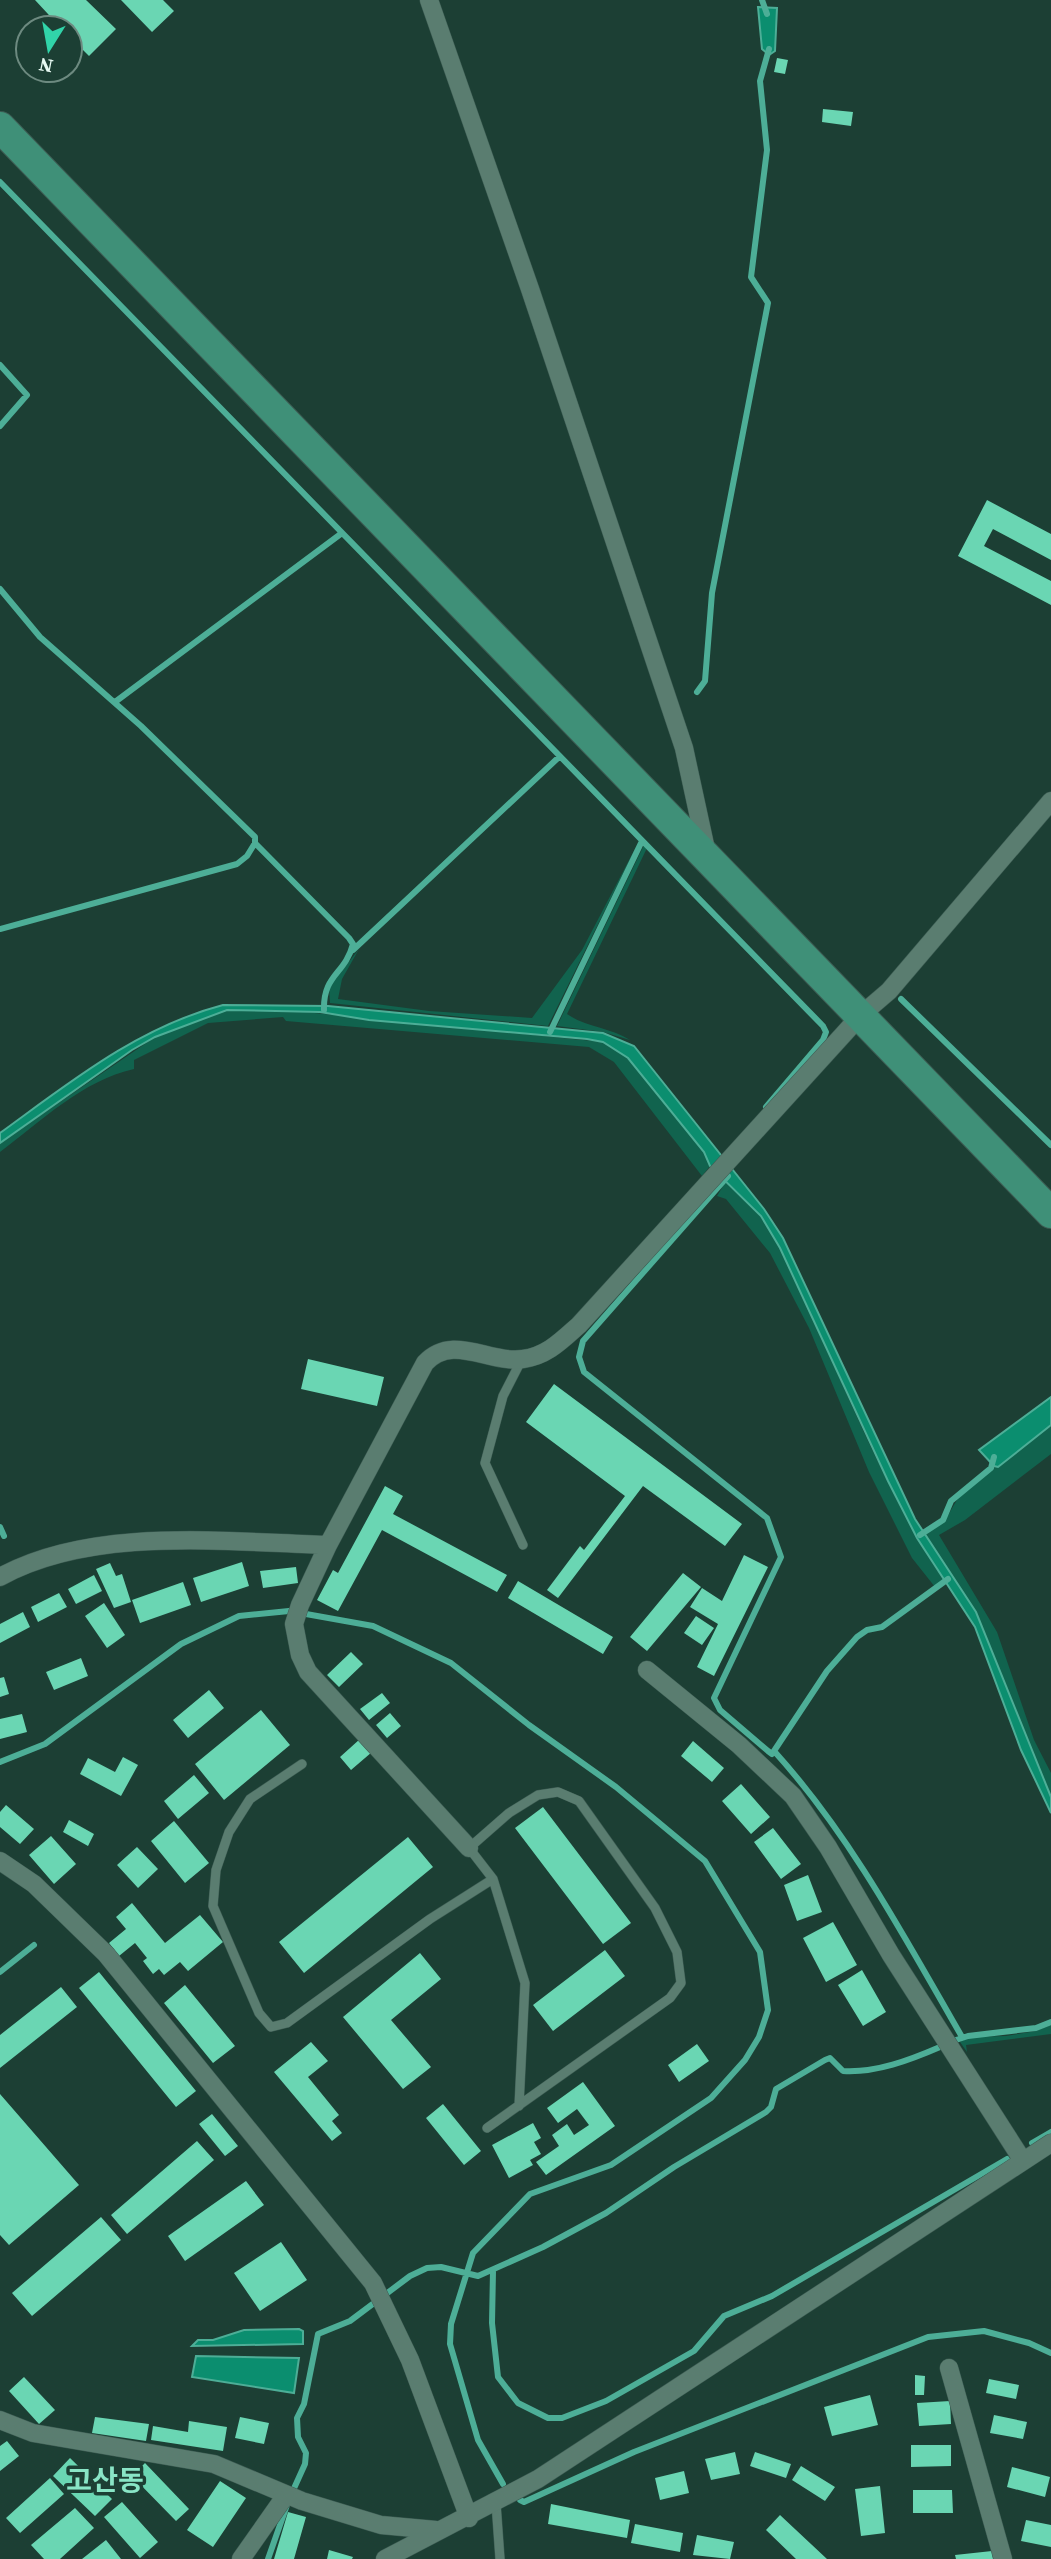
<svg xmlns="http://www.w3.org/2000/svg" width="1051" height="2559" font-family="'Source Serif 4','Noto Sans KR',serif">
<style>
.green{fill:#11634e}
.water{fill:#0b8e6f;stroke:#4dae97;stroke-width:2}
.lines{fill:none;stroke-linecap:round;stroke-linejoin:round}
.stream{stroke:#4dae97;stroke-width:6}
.building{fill:#6ad6b3}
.lane-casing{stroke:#3d5c53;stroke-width:10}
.street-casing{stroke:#3d5c53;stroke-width:19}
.primary-casing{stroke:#3d5c53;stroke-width:32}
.lane{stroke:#5a7d70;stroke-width:9}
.street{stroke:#5a7d70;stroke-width:18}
.primary{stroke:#3f9078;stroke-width:30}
.labels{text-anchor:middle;stroke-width:7;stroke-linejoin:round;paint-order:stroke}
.quarter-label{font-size:28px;font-weight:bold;fill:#89e5c6;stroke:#1c3f34}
</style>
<rect width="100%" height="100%" fill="#1c3f34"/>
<path class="green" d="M638,843l-90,183 -218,-23 -1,-16 30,-38 -17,30 -4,20 91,12 103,7 50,-68z
M644,845l3,3 -80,166c20,14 43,13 63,26l-27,-8 -46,-6z
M285,1010l318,32 25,16 76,94 6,14 -8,10 -88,-114 -25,-15 -303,-26 -3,-4 -75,6 -74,37v9c-51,11 -94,53 -134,83v-9l155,-106 63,-26z
M726,1181l35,35 19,32c55,110 95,229 165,331l-10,8 -23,-29 -43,-86 -60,-144 -39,-75 -44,-54 -9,-3z
M1051,1425v29l-86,66 -26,15 58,97 37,108 17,33v24l-75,-185 -50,-76 2,-8 16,-6 17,-29z
M1051,2025v9l-85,11 1,7 -7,-10 9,-5 37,-1 30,-5z"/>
<path class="water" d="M758,7l19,1 -2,43 -6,4 -7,-6z
M223,1005l105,1 275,27 31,13 130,163 19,29 132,281 61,93 75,185v16l-30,-63 -46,-123 -58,-89 -29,-57 -108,-233 -19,-32 -51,-50 -6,-14 -76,-94 -25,-16 -16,-3 -218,-19 -49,-8 -93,-2 -72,27 -23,13 -132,93v-10c69,-50 138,-106 223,-128z
M1051,1397v28l-53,42 -4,-1 -15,-16z
M299,2329l4,2v13l-111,2 6,-6h15l31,-10z
M196,2356l103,2 -5,35 -102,-16z"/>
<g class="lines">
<path class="stream" d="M762,0l5,14
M0,182l823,844 3,6 -3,8 -57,67
M0,365l27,30 -27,31
M0,589l40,48 101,89 114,111v6l94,95 4,6c-8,31 -30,30 -29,66
M697,692l8,-11 7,-88 56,-290 -17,-26 16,-127 -7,-69 9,-32
M115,702l227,-169
M0,929l237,-65 10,-8 8,-13
M353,950l206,-193
M901,999l150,146
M550,1032l92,-191
M728,1176l-145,165 -4,16 5,15 183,146 14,39 -67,141 6,12 48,41 4,3 2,-3c77,85 131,187 188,286
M0,1527l4,9
M920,1535l23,-15 8,-19 40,-33 3,-11
M306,1614l67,12 78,37 78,62 87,62 89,74 55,91 8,58 -9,27 -14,23 -34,38 -100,67 -81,29 -57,59 -22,71 -1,20 28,96 25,44
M774,1751l53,-80 30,-34 10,-7 15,-3 66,-48
M0,1762l45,-18 136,-100 58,-28 50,-5
M0,1972l34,-27
M956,2040l12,-4 68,-8 15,-6
M1032,2143l19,-11
M493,2271l-1,52 6,54 20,26 30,15h14l44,-17 88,-50 30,-35 48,-20 235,-137
M291,2495l14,-31 1,-11 -8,-16 -1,-19 7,-14 14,-70 32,-13 60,-45 17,-8 14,-1 37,9 65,-29 63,-34 68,-46 92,-55 5,-5 5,-18 49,-29 5,-2 13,13c33,2 67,-11 97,-24
M520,2500l4,2 110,-50 294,-115 56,-6 45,12 22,10
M268,2559l19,-54"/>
</g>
<path class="building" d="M35,0h51l30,29 -27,27 -19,-19v-9h-9z
M121,0h42l11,11 -22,21z
M777,58l11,2 -3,14 -11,-2z
M823,109l30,3 -2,14 -29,-4z
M987,500l64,34v26l-58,-31 -9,17 67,35v24l-93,-49z
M308,1359l76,18 -7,29 -76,-17z
M554,1384l188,140 -17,22 -82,-60 -85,112 -11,-8 33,-44 4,4 41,-54 -99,-74z
M385,1486l18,10 -10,18 114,61 -10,17 -115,-62 -44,81 -21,-11 16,-30 5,3z
M744,1555l24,12 -54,109 -17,-9 21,-43 -28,-17 12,-19 20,13z
M242,1562l7,24 -48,16 -8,-24z
M110,1563l6,13 6,-2 9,28 -17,6 -18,-39z
M296,1567l2,16 -35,5 -3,-17z
M683,1573l18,14 -54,64 -17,-14z
M94,1575l8,16 -26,13 -8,-15z
M518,1581l95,56 -10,17 -95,-56z
M183,1582l8,23 -51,18 -8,-23z
M59,1593l8,14 -29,15 -7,-15z
M104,1603l21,32 -18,13 -22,-32z
M23,1612l7,15 -30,16v-19z
M696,1616l18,12 -12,17 -18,-12z
M351,1652l12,12 -24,23 -12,-12z
M81,1658l7,18 -34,14 -8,-18z
M4,1677l5,17 -9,3v-19z
M209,1690l15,18 -36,30 -15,-18z
M382,1693l8,10 -21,17 -9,-11z
M261,1710l29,35 -66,55 -29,-36z
M390,1713l11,13 -14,12 -11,-13z
M22,1714l5,18 -27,7v-20z
M360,1739l12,13 -21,18 -11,-13z
M693,1741l31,27 -12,14 -31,-26z
M123,1757l15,8 -17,31 -41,-22 8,-16 27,14z
M194,1775l15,18 -31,26 -14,-18z
M741,1784l29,33 -19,17 -29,-33z
M6,1805l28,24 -14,15 -20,-17v-15z
M543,1807l88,116 -28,21 -88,-116z
M69,1820l25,14 -6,12 -25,-14z
M174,1821l35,42 -24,20 -34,-42z
M773,1828l28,36 -20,15 -27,-37z
M51,1836l25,28 -22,20 -25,-29z
M408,1837l25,30 -129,106 -25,-31z
M137,1847l21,22 -20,19 -21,-23z
M808,1875l14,37 -25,9 -13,-36z
M132,1903l33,40 35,-28 23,27 -35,29 -8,-9 -16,13 -5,-6 -6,5 -10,-13 4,-3 -12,-15 -16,13 -10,-13 17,-14 -10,-12z
M833,1922l24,43 -31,17 -23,-44z
M605,1950l20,26 -72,55 -20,-26z
M420,1953l21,26 -50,41 40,47 -28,22 -60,-72z
M862,1970l24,42 -23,14 -25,-41z
M99,1972l97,119 -20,16 -97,-119z
M185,1985l50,61 -22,17 -49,-60z
M61,1987l16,20 -77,61v-33z
M311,2042l17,19 -20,16 31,38 -7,6 10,12 -10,8 -58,-69z
M697,2044l12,17 -30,21 -11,-17z
M583,2082l32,44 -69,49 -10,-13 23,-16 -7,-11 15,-11 7,11 15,-10 -12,-16 -19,14 -11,-15z
M0,2094l79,91 -70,60 -9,-10z
M443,2104l38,47 -17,14 -38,-47z
M212,2114l26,32 -13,10 -26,-32z
M533,2123l8,15 -7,4 7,12 -11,6 3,5 -24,13 -17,-33z
M197,2141l17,19 -87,74 -16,-19z
M246,2181l18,24 -79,56 -17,-25z
M101,2217l20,23 -89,76 -20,-23z
M281,2242l26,38 -47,31 -26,-38z
M915,2375l10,1 -1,19h-9z
M24,2377l31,33 -16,14 -30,-33z
M989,2379l30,6 -3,14 -30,-6z
M870,2395l8,30 -46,11 -8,-29z
M950,2401l1,23 -32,2 -2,-23z
M994,2415l33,7 -4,17 -33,-6z
M95,2417l54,7 -3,17 -54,-8z
M240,2417l29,6 -5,21 -29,-6z
M189,2421l38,6 -4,24 -72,-11 2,-14 35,6z
M7,2441l12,15 -19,15v-25z
M911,2445h40v21l-40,1z
M735,2452l5,22 -29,6 -6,-21z
M755,2452l36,12 -5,14 -36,-12z
M70,2458l42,41 -17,17 -42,-40z
M145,2463l44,46 -13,12 -44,-45z
M801,2466l34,21 -10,14 -33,-21z
M1012,2467l38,10 -5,20 -38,-10z
M684,2471l5,22 -29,7 -5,-22z
M50,2478l14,16 -44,39 -14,-15z
M220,2481l26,17 -33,49 -26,-17z
M880,2486l5,47 -24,3 -6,-47z
M913,2490h39l1,23h-40z
M122,2502l36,40 -18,16 -36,-41z
M551,2504l79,16 -3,18 -79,-14z
M75,2508l19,20 -34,31h-16l-13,-14z
M288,2512l18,5 -12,42h-20z
M780,2515l47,44h-31l-30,-29z
M1026,2520l25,5v22l-30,-6z
M635,2524l48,9 -3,19 -49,-9z
M697,2535l37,7 -4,17 -37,-4z
M106,2540l15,19h-39z
M329,2550l24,7 -1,2h-25z
M992,2551l1,8h-37l-1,-4z"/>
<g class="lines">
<defs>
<path id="lane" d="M522,1359l-19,37 -18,67 38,82
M302,1764l-52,35 -21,33 -13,38 -3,36 46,107 12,14 16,-4 143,-104 63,-40
M487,2128l183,-130 11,-15 -4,-31 -22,-44 -76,-107 -21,-9 -20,3 -29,18 -40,35 24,31 32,104 -6,123
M496,2503l4,56"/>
<path id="street" d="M429,0l101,289 154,459 23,106
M0,1577c92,-51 226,-35 328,-32
M647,1670l92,75 54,51 35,51 63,108 132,206
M469,1848l-161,-176 -8,-17 -6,-31 6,-19 28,-60 97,-182c28,-30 64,1 98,-4 24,-3 39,-19 56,-34l282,-310 28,-24 162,-190
M0,1861l34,23 72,70 267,329 37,77 59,158
M949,2368l54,191
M0,2420l33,13 181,31 88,37 79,24 55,5
M241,2559l45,-64
M385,2559l153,-80 513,-336"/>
<path id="primary" d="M0,127l1051,1086"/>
</defs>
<use href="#lane" class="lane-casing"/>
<use href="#street" class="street-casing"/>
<use href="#primary" class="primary-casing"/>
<use href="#lane" class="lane"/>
<use href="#street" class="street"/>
<use href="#primary" class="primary"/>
</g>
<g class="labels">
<g class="quarter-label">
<text x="105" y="2490">고산동</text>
</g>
</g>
<g transform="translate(49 49) rotate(191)"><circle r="33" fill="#1c3f34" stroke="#6d8a80" stroke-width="2"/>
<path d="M0-5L12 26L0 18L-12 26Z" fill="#31d4a9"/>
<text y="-10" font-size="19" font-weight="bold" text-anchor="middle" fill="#e7faf3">N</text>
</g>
</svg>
